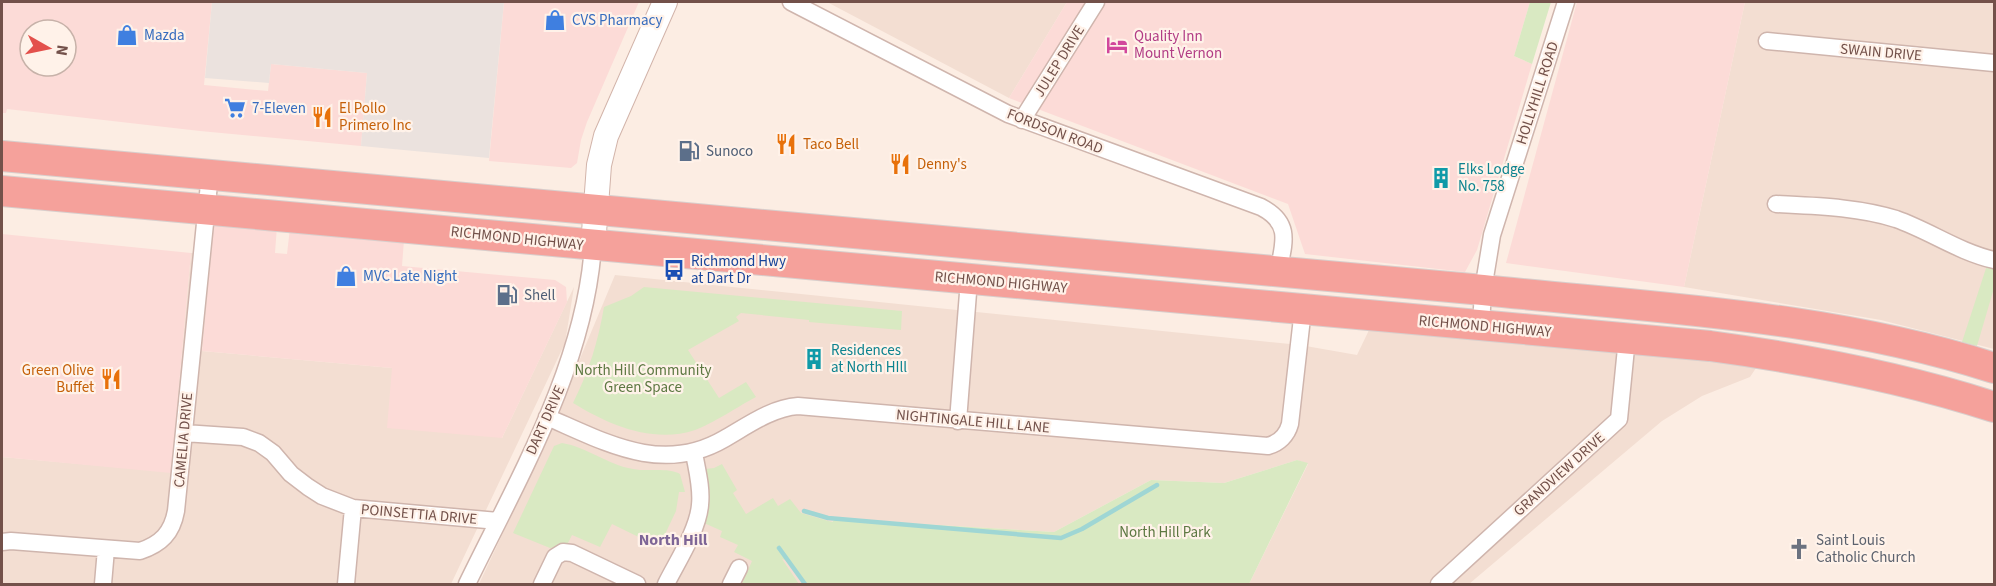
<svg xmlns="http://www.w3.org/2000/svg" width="1996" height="586" font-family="'Source Sans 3',sans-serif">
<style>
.residential{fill:#f3ded2}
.commercial{fill:#fcdbd7;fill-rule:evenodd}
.industrial{fill:#ebe2de}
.green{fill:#d9e9c2}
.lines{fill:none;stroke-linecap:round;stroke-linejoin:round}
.stream{stroke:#9fd6d4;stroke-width:4.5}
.street-casing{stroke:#cfb5ad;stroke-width:19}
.secondary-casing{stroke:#d2b4aa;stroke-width:26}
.highway-casing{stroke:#d8cecc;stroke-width:32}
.street{stroke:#fff;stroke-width:16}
.secondary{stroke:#fff;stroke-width:24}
.highway{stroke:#f5a19b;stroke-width:30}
.labels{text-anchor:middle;stroke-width:4.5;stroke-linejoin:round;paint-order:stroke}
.shop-label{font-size:15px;fill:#366cbe;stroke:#fff2e9;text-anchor:start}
.hotel-label{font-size:15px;fill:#b23c85;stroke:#fff2e9;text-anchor:start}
.street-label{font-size:15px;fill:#73514a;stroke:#fff2e9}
.food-label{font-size:15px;fill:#c56008;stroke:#fff2e9;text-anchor:start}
.service-label{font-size:15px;fill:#4e5e75;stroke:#fff2e9;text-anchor:start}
.culture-label{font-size:15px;fill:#0d838f;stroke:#fff2e9;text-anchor:start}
.transit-label{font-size:15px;fill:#164399;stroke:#fff2e9;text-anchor:start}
.park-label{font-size:15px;fill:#5d7842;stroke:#fff2e9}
.worship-label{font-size:15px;fill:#5b616d;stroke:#fff2e9;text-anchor:start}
.neighbourhood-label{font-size:16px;font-weight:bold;fill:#7d6596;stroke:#fff2e9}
</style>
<rect width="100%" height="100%" fill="#fcede3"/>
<path class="residential" d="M827,2h240l-58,96z
M1745,2h249v347l-113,-29 -197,-33z
M191,253l20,1 -9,97 190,17 110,70 72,-151 -9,56 -114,241h-449v-127l169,15z
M615,275l685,70 57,10 13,-27 376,28 10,12 -6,9 -48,19 -40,25 -193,163h-220l59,-120 -11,-4 -73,23 -73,-3 -97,52 -219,-13 -43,42 15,23h-328l62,-132z"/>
<path class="commercial" d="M2,2h210l-8,83 64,6 3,-27 96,9 -6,73 -161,-15 -193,-22 -1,4h-4zM30,30h36v36h-36z
M504,2h135l-52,120 -6,18 -4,23 -6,5 -82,-7z
M1067,2h463l-16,54 18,8 -55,186 -12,22 -160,-18 -17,-50 -279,-106z
M1577,2h168l-61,285 -178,-24z
M214,220l63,6 -2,27 12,1 3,-26 114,12 -2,26 153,14 11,7 1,15 -65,136 -115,-10 5,-60 -190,-17z
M2,234l189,19 -20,220 -169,-16z"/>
<path class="industrial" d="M212,2h292l-15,156 -128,-12 6,-73 -96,-9 -2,19 -64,-5z"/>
<path class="green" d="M1530,2h21l-19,62 -18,-8z
M1988,262l6,1v25l-17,58 -15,-4z
M644,287l258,24 -1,19 -92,-8v-2l-68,-7 -5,4 3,4 -51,29 31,48 27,-16 10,15c-17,9 -44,27 -61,33 -42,14 -86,-5 -122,-27 16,-32 25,-61 31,-96l27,-11z
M562,443c25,4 46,22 71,26 15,3 35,-2 47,5l5,18h-6l-3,19 -17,36 -47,-23 -12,23 -28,-12 -5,10 -17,3 -37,-15 41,-87z
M1297,460l11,3 -59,121h-442l-16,-22 -9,-3 17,25h-57l10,-23 -18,-9 4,-7 -18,-8 2,-6 -18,-8c7,-19 6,-35 1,-54l9,-1 8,-4 15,26 -4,3 13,21 27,-16 5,8 12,-7 11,14 31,9 3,-3 219,13 97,-52 73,3z"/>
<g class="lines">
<path class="stream" d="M804,511l24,7 233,20 21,-9 75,-44
M779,548l26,36"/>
<defs>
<path id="street" d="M791,2l217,112 253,93c31,16 23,36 17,65
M1767,41l227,22
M1022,120l74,-118
M1776,204c39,2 82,3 120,15 34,12 63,33 98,41
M1481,326l2,-36 9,-55 74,-233
M547,417c58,25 115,58 177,22 23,-13 47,-31 74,-33l470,40c11,-3 19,-11 22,-22l13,-115
M958,421l11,-141
M184,433l59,4 16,6 14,10 18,21 17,13 14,9 31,12 145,13
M2,542l9,-1 129,10c21,-7 32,-18 36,-40l34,-337
M103,584l3,-35
M346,584l7,-76
M467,584c51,-105 118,-219 126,-338
M542,584l13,-27 8,-5 9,1 65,31
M666,584c11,-22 32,-54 34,-79 2,-17 -3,-35 -6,-52
M731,584l8,-16
M1439,584l180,-165 8,-81"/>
<path id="secondary" d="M593,246l6,-81 7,-29 59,-134"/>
<path id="highway" d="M2,156l1481,134c171,18 347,25 511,78
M2,191l1708,155c96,13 192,31 284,61"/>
</defs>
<use href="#street" class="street-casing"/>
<use href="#secondary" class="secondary-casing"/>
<use href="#highway" class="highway-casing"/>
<use href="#street" class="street"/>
<use href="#secondary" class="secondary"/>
<use href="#highway" class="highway"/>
</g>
<defs>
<symbol id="shop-bare" viewBox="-9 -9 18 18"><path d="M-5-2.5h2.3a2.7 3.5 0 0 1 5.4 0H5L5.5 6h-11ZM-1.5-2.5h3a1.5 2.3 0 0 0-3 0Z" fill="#3f7fe0" stroke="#fff2e9" stroke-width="2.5" paint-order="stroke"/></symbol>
<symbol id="hotel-bare" viewBox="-9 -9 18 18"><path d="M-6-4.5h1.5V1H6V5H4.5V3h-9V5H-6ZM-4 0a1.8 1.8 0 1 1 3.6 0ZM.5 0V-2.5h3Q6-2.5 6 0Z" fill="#d1479c" stroke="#fff2e9" stroke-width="2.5" paint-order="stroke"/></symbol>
<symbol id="supermarket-bare" viewBox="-9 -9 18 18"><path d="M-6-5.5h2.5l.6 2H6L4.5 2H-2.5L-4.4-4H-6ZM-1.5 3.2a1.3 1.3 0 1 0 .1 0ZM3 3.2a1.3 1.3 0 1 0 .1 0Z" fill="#3f7fe0" stroke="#fff2e9" stroke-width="2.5" paint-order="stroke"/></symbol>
<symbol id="restaurant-bare" viewBox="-9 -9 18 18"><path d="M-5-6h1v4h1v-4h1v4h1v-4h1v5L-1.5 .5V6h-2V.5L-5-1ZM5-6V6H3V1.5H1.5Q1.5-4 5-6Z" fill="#e8710a" stroke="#fff2e9" stroke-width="2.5" paint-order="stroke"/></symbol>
<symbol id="fuel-bare" viewBox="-9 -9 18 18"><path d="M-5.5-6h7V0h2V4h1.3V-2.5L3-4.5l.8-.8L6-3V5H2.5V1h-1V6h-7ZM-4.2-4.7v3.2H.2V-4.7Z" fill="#5c6f8a" stroke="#fff2e9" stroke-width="2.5" paint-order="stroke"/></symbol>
<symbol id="building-bare" viewBox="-9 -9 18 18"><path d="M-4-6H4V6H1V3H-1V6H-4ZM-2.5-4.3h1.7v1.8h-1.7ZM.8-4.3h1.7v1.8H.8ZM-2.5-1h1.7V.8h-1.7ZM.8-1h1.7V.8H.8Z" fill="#0f9aa8" stroke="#fff2e9" stroke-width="2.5" paint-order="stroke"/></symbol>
<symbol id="bus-bare" viewBox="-9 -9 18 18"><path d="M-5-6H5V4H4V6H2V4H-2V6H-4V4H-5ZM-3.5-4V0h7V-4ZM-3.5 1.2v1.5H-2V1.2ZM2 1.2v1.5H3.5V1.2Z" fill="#1a4fb4" stroke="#fff2e9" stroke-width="2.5" paint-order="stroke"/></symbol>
<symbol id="church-bare" viewBox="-9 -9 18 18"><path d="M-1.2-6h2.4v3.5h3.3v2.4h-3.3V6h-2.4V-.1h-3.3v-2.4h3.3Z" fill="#6b7280" stroke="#fff2e9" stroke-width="2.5" paint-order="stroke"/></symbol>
</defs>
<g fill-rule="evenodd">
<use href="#shop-bare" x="540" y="5" width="30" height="30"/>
<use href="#shop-bare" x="112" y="20" width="30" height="30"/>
<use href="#hotel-bare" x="1102" y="30" width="30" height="30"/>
<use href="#supermarket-bare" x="220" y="93" width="30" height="30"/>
<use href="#restaurant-bare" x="307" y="102" width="30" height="30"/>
<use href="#restaurant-bare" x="771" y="129" width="30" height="30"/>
<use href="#fuel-bare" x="674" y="136" width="30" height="30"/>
<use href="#restaurant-bare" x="885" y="149" width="30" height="30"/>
<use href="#building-bare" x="1426" y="163" width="30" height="30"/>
<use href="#bus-bare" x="659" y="255" width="30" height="30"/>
<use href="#shop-bare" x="331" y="261" width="30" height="30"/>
<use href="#fuel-bare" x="492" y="280" width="30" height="30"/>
<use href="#building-bare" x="799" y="344" width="30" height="30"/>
<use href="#restaurant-bare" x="96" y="364" width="30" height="30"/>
<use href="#church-bare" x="1784" y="534" width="30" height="30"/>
</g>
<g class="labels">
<g class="shop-label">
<text x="572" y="25">CVS Pharmacy</text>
<text x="144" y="40">Mazda</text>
<text x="252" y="113">7-Eleven</text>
<text x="363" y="281">MVC Late Night</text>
</g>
<g class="hotel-label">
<text x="1134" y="41">Quality Inn<tspan x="1134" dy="17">Mount Vernon</tspan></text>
</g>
<g class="street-label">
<text transform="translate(1881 52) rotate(5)" y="5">SWAIN DRIVE</text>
<text transform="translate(1059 61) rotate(-58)" y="5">JULEP DRIVE</text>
<text transform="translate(1537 93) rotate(-72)" y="5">HOLLYHILL ROAD</text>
<text transform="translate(1055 131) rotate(21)" y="5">FORDSON ROAD</text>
<text transform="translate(517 238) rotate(6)" y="5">RICHMOND HIGHWAY</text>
<text transform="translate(1001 282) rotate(5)" y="5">RICHMOND HIGHWAY</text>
<text transform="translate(1485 326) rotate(5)" y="5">RICHMOND HIGHWAY</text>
<text transform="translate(545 420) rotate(-66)" y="5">DART DRIVE</text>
<text transform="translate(973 421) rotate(5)" y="5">NIGHTINGALE HILL LANE</text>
<text transform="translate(183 440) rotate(-85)" y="5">CAMELIA DRIVE</text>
<text transform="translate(1559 474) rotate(-42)" y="5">GRANDVIEW DRIVE</text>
<text transform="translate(419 514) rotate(5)" y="5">POINSETTIA DRIVE</text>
</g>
<g class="food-label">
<text x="339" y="113">El Pollo<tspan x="339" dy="17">Primero Inc</tspan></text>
<text x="803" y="149">Taco Bell</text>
<text x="917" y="169">Denny's</text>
<text x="94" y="375" text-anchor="end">Green Olive<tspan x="94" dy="17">Buffet</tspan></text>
</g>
<g class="service-label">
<text x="706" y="156">Sunoco</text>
<text x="524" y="300">Shell</text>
</g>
<g class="culture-label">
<text x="1458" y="174">Elks Lodge<tspan x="1458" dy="17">No. 758</tspan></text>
<text x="831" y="355">Residences<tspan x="831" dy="17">at North HIll</tspan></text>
</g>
<g class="transit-label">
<text x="691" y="266">Richmond Hwy<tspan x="691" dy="17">at Dart Dr</tspan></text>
</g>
<g class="park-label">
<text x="643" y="375">North Hill Community<tspan x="643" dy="17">Green Space</tspan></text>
<text x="1165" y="537">North Hill Park</text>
</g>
<g class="worship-label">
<text x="1816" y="545">Saint Louis<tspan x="1816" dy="17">Catholic Church</tspan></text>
</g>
<g class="neighbourhood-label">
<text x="673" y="545">North Hill</text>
</g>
</g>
<rect width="1996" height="586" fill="none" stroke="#73514a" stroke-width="6"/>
<g transform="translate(48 48) rotate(99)"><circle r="28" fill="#fff2e9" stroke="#c7b2a9" stroke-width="1.5"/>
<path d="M0-4.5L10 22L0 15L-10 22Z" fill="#e3504b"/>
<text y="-9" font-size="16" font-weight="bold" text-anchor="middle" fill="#73514a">N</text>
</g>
</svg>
